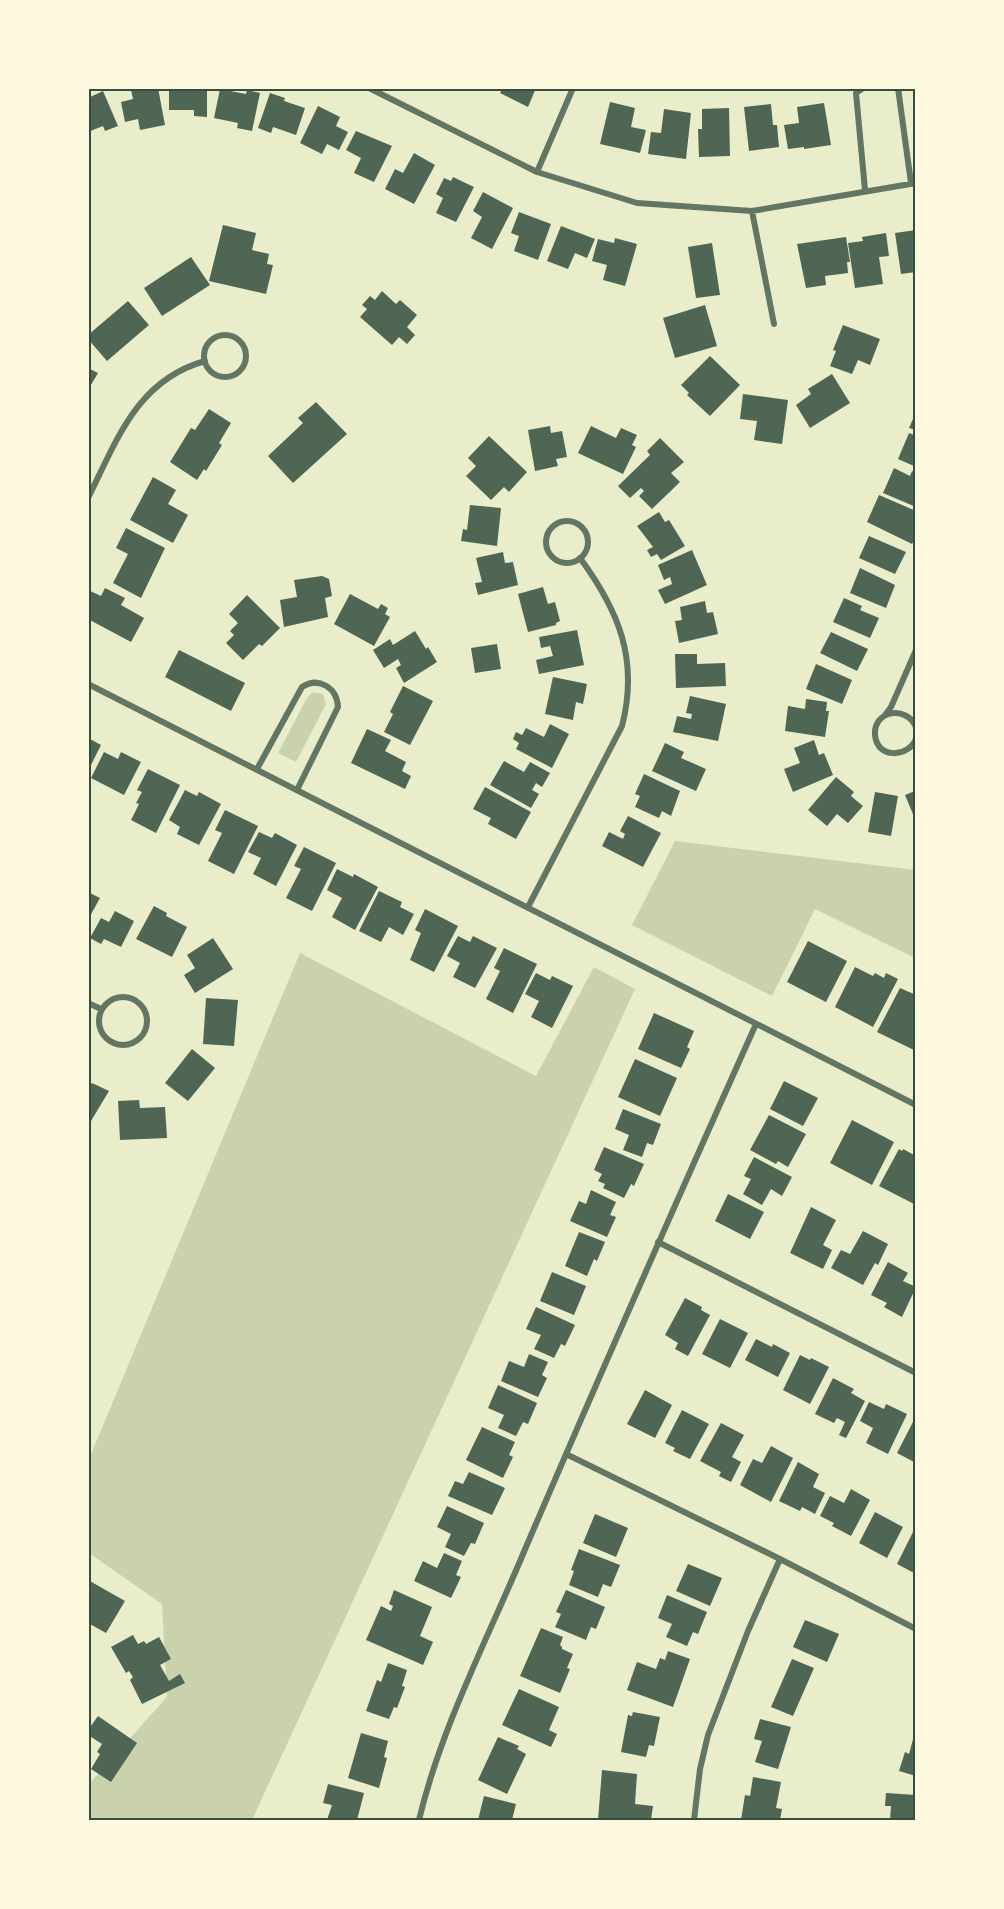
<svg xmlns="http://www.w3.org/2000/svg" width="1004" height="1909" font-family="Literata,serif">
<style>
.green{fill:#cad2ad}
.building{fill:#4f6655}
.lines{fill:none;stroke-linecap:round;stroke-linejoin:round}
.minor{stroke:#617663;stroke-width:6}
.neatline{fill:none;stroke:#344e41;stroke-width:2}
</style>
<rect width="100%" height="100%" fill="#e9edc9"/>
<path class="green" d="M313,692l10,2 3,10 -30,58 -18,-9 29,-55z
M675,841l240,29v88l-100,-49 -43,87 -140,-71z
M300,953l236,123 58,-109 41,22 -383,831h-163v-36l78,-87 -5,-93 -73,-51v-94z"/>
<path class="building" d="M138,88h20l7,37 -25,5 -2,-11 -13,3 -4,-20 12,-3 -2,-9z
M169,88h38v29l-13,-1v-6h-25z
M503,88h33l-8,19 -28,-14z
M220,89l26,5 1,-4 13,3 -8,38 -15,-3 1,-5 -24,-5z
M103,91l15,35 -13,5 -2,-5 -15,6v-34z
M270,93l15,5 -1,3 21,7 -9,27 -23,-8 -2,6 -13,-5z
M610,102l25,6 -4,19 15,3 -6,23 -40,-9z
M824,103l7,42 -27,4v-2l-16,2 -4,-24 15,-2 -2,-16z
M771,104l2,21h4l2,22 -30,4 -5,-44z
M318,106l22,11 -4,9 12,6 -9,18 -12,-6 -5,10 -22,-11z
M729,108l1,48 -31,1 -1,-28h4v-20z
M664,109l27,4 -5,46 -38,-5 3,-22 10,1z
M356,131l36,15 -18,36 -20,-9 7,-15 -15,-8z
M414,153l21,12 -21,39 -29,-15 10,-20 8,4z
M453,177l21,10 -18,35 -20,-9 7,-15 -7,-4 8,-16 7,3z
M483,192l30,16 -21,41 -21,-11 11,-21 -9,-6z
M519,212l32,12 -13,36 -24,-9 5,-15 -8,-3z
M223,225l33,8 -4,17 17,4 -2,10 6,1 -7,29 -57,-13z
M561,226l34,13 -8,19 -12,-5 -7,16 -21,-8z
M916,230v42l-15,2 -6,-41z
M886,233l3,23 -10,1 4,27 -28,4 -7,-45 15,-2 -1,-4z
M846,237l4,25h-3l1,11 -23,3 1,9 -20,3 -9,-44z
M615,238l22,6 -12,42 -22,-6 4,-15 -15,-4 6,-22 16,4z
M712,243l8,52 -24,3 -8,-51z
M191,257l19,28 -48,31 -18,-28z
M382,291l14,13 4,-4 17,15 -10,12 8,8 -8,9 -8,-7 -7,8 -32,-28 7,-8 -5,-4 8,-9 5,4z
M128,301l21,24 -42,36 -19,-22v-4z
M705,305l12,41 -42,12 -12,-40z
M843,325l37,14 -10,26 -12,-5 -6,14 -22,-8 6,-15 -3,-1z
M710,356l30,29 -30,31 -23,-21 2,-2 -8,-8z
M88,368l10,5 -10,17z
M832,374l18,29 -40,25 -14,-23 15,-11 -3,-5z
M743,394l45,6 -6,44 -28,-4 3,-19 -17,-2z
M316,402l31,32 -54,49 -25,-27 35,-33 -5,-5z
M209,409l22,14 -12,20 3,2 -16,26 -2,-2 -7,11 -27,-18 21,-34 4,2z
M916,412v18l-7,-2z
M550,426l1,7 11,-2 5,26 -11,2 2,7 -23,5 -7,-41z
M591,426l25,12 5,-10 16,7 -5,10 4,2 -13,27 -45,-21z
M909,433l7,3v35l-3,-1 1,-4 -16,-7z
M489,436l38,36 -18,20 -5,-5 -13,13 -25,-24 10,-10 -8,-8z
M660,438l24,24 -13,11 9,9 -28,27 -13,-13 5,-5 -3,-3 -11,10 -12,-12 32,-31 -3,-4z
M894,468l16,8 2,-5 4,2v34l-33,-14z
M153,477l23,13 -8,14 20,11 -15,28 -43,-23z
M879,495l37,16v26l-4,7 -45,-22z
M470,505l31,3 -4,38 -36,-5 2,-12 4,1z
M659,512l6,10 4,-2 16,26 -24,14 -4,-6 -6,3 -4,-7 6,-3 -16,-21z
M126,528l39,20 -24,50 -28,-15 15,-29 -12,-6z
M869,536l37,16 -11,22 -36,-16z
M692,550l15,35 -42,19 -7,-14 14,-6 -2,-7 -6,3 -6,-15z
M503,552l2,11 8,-1 5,23 -40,10 -3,-12 7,-1 -6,-24z
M860,568l35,17 -9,23 -36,-15z
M322,576l7,3 3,17 -7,2 3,19 -44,10 -4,-27 17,-3 -3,-17z
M543,587l5,17 7,-2 5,19 -4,2v2l-28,7 -10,-38z
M105,588l20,10 -4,7 23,13 -13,24 -43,-23v-29l13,6z
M350,594l28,15 3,-5 7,4 -3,6 5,3 -16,29 -40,-22z
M247,595l33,33 -18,18 -3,-2 -16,16 -17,-17 8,-8 -4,-4 8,-8 -9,-9z
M844,598l18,8 -2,4 19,8 -9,20 -37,-16z
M705,601l2,12 6,-1 5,22 -39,9 -4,-22 7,-1 -2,-13z
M577,630l7,35 -45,9 -3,-14 17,-4 -3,-10 -9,2 -2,-11z
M415,631l11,18 2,-2 9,15 -33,21 -8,-15 5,-3 -3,-6 -14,9 -11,-18 17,-11 3,6z
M831,632l37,17 -11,22 -37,-18z
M497,644l4,25 -26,4 -4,-25z
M179,650l66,33 -14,28 -66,-34z
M675,654h22v10l28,-1 1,23 -50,2z
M816,664l36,16 -10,24 -36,-15z
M553,677l34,7 -4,20 -7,-2 -3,18 -28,-6z
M403,686l30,15 -23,44 -26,-13 9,-18 -3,-2z
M690,696l36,8 -8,37 -45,-9 4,-16 14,3 1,-5 -6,-1z
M806,699l21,3 -1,9h3l-4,26 -40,-6 3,-25 17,3z
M550,724l19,10 -17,34 -36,-19 3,-6 -6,-4 3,-7 6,3 4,-7 18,9z
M367,729l24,11 -6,11 21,11 -4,9 9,5 -6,13 -54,-26z
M88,738l13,7 -13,26z
M814,740l5,15 5,-2 9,22 -40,17 -9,-23 16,-6 -6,-15z
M665,743l19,9 -3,6 25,11 -10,22 -44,-20z
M104,752l14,7 3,-7 20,10 -17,33 -33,-17z
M504,761l20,11 6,-10 20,11 -8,14 -6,-4 -4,7 7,4 -8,14 -41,-23z
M148,769l32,16 -24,48 -25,-13 8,-16 -3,-1 6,-11 -5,-2z
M644,774l36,17 -9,25 -9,-5 -3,7 -24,-11 5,-11 -5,-2z
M836,777l18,15 -3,4 12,10 -15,17 -11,-9 -10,12 -19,-16z
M485,787l46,25 -15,27 -28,-15 3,-6 -18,-9z
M185,790l12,6 2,-4 22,12 -22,41 -22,-11 3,-7 -11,-7z
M915,791v28l-10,-24z
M875,792l23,4 -7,40 -23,-4z
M225,810l33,16 -24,48 -26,-13 14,-28 -7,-3z
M628,816l33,17 -18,34 -41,-21 7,-14 14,7 2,-5 -5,-3z
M259,832l13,6 3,-5 22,12 -21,41 -23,-12 8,-16 -13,-6z
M304,847l32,16 -24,48 -26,-13 15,-29 -7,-3z
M337,869l16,8 1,-3 24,13 -23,43 -23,-13 10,-19 -15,-8z
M379,891l23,11 -2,5 14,7 -11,21 -14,-8 -8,15 -22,-11z
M88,892l12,6 -11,20 2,1 -3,5z
M154,906l13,7 -1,3 21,11 -15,30 -36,-18z
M425,909l33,17 -24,46 -24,-12 11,-27 -6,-3z
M115,911l19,10 -13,26 -17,-8 -3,5 -11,-6 11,-20 8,4z
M458,936l12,6 3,-6 24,12 -22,40 -22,-11 7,-14 -13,-7z
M213,938l20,31 -38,24 -11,-18 11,-7 -8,-13z
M808,941l39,20 -21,41 -39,-20z
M504,948l33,16 -24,49 -27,-14 14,-28 -6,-3z
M855,967l18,9 2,-3 9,5 2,-5 12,6 -25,48 -38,-20z
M536,973l14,7 2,-4 21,10 -21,42 -21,-11 8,-16 -14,-7z
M900,988l16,7v56l-39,-19z
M206,998l32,2 -4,46 -31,-2z
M654,1013l40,18 -7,16 3,2 -9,19 -43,-19z
M192,1049l23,19 -27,33 -23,-18z
M635,1059l42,19 -17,38 -42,-19z
M784,1081l34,17 -15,28 -33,-17z
M92,1083l17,8 -21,35v-38z
M139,1100l1,8 25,-1 2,31 -47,2 -2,-39z
M623,1109l38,15 -8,21 -6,-2 -5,14 -19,-7 6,-15 -14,-6z
M769,1115l37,19 -18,33 -10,-6 -2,3 -26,-14z
M852,1120l42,22 -22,43 -42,-22z
M604,1147l40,17 -10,22 -3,-2 -7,14 -21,-10 2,-4 -7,-3 4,-7 -8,-4z
M899,1149l3,2 1,-2 13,7v49l-37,-19z
M754,1157l38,20 -10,19 -11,-7 -9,16 -19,-11 8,-15 -7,-3z
M591,1190l25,12 -6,13 6,2 -9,20 -37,-16 9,-20 7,3z
M728,1194l36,18 -14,27 -35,-18z
M811,1207l25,13 -13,25 9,5 -9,19 -33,-16z
M863,1231l25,13 -10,21 -3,-2 -12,22 -32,-17 10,-18 9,4z
M579,1232l26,10 -8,19 -3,-2 -7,17 -22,-10z
M888,1262l20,11 -5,8 13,6 -14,30 -18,-10 3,-4 -16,-8z
M552,1272l34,14 -12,29 -34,-14z
M685,1298l17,9 -1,3 9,5 -22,41 -13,-7 3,-6 -13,-8z
M536,1307l39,18 -10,21 -4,-2 -7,14 -20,-9 7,-14 -15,-6z
M720,1319l28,14 -18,35 -28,-14z
M756,1339l16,8 1,-3 17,9 -12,24 -33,-17z
M529,1354l19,8 -6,13 5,3 -9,19 -37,-16 8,-20 15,6z
M800,1355l10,5 1,-2 18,9 -19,37 -27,-14z
M833,1378l21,11 -3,4 14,8 -19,37 -7,-3 6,-13 -8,-4 -3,5 -19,-9z
M498,1385l39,18 -9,21 -5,-2 -7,14 -18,-8 6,-13 -16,-7z
M645,1390l27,15 -17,33 -28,-14z
M869,1402l15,7 2,-5 21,10 -19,40 -22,-11 7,-15 -13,-7z
M682,1410l27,14 -19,35 -17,-8 2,-3 -10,-5z
M916,1416v47l-19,-10z
M721,1423l23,12 -12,22 9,5 -10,20 -12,-6 2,-4 -21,-11z
M482,1427l33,15 -6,13 4,2 -10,21 -37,-18z
M771,1446l22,12 -22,44 -31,-17 13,-26 9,4z
M798,1462l21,12 -6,13 12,6 -10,21 -13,-7 -2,4 -21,-10z
M469,1472l36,16 -13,27 -44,-19 7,-15 8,3z
M851,1489l19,11 -19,36 -19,-10 2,-3 -14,-7 10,-20 14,7z
M447,1506l37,17 -9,21 -4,-1 -7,13 -19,-9 6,-13 -14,-7z
M875,1512l28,15 -16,31 -28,-15z
M595,1514l33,14 -12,29 -33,-14z
M914,1530l2,1v43l-19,-10z
M579,1549l41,16 -9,22 -8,-3 -5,13 -29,-12 5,-14 -3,-1z
M444,1553l18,8 -6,14 5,2 -10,21 -37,-17 9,-20 14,7z
M688,1564l34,14 -12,28 -34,-15z
M88,1580l37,21 -19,32 -18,-10z
M394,1590l38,17 -12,29 13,6 -10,23 -57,-25 15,-34 10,5 2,-5 -4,-2z
M566,1590l39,17 -9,22 -5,-2 -5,13 -31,-13 6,-13 -5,-2z
M667,1595l40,17 -9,22 -5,-2 -6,14 -21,-9 6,-13 -14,-6z
M805,1620l34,14 -12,28 -34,-15z
M541,1628l22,9 -3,8 2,2v2l11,5 -6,14 3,1 -10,24 -40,-17z
M133,1635l5,9 6,-3 2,3 13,-7 12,22 -11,6 9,16 11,-7 5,9 -43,21 -12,-24 3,-3 -4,-6 -3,2 -15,-26z
M668,1651l22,8 -17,48 -46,-17 10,-28 19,7 4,-11 5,2z
M792,1659l22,9 -21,48 -22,-9z
M388,1663l19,7 -5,16 3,1 -8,21 -3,-1 -5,12 -23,-8 11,-31 4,2z
M519,1689l40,18 -10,23 8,4 -6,13 -49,-22z
M633,1712l27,5 -6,29 -5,-1 -3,12 -25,-5 7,-37 4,1z
M98,1716l39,27 -26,39 -20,-13 9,-15 -3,-2 5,-8 -14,-9v-5z
M760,1719l31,8 -13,42 -23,-7 7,-21 -8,-2z
M915,1732h1v44l-17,-5 6,-19 4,2z
M361,1733l27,8 -4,16 3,1 -8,30 -31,-10z
M498,1737l21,9 -2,3 9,5 -19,40 -29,-14z
M602,1770l35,4 -2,30 18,2 -2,14h-53z
M753,1777l28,5 -5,26 6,1 -2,11h-39l4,-25 5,1z
M328,1784l36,9 -7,27h-30l5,-15 -9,-2z
M886,1793l30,2v25h-26l1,-14h-6z
M484,1796l32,8 -4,16h-34z"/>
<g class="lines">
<path class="minor" d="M369,88l168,84 100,31 115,8 164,-28
M863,88l-7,5 9,97
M898,88l13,95
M537,172l36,-84
M752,211l22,113
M204 356a21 21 0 1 1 42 0a21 21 0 1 1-42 0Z
M88,498c29,-58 49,-118 117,-137
M546 542a21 21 0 1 1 42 0a21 21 0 1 1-42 0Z
M88,684l828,421
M885,715l6,-8 25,-57
M916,727c-9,-22 -43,-17 -41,8 2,24 33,23 41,4
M257,769l45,-82c17,-11 35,1 36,20l-41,83
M528,907l94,-181c17,-66 -3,-115 -42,-168
M99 1021a24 24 0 1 1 48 0a24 24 0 1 1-48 0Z
M88,1003l13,6
M658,1242l258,131
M566,1454l214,105 136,70
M419,1820c22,-93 70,-184 107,-273 75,-175 152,-349 230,-523
M694,1820l6,-51 8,-34 40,-104 32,-72"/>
</g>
<rect width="1004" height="1909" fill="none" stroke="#fefae0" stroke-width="180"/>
<rect x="90" y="90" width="824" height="1729" class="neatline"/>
</svg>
